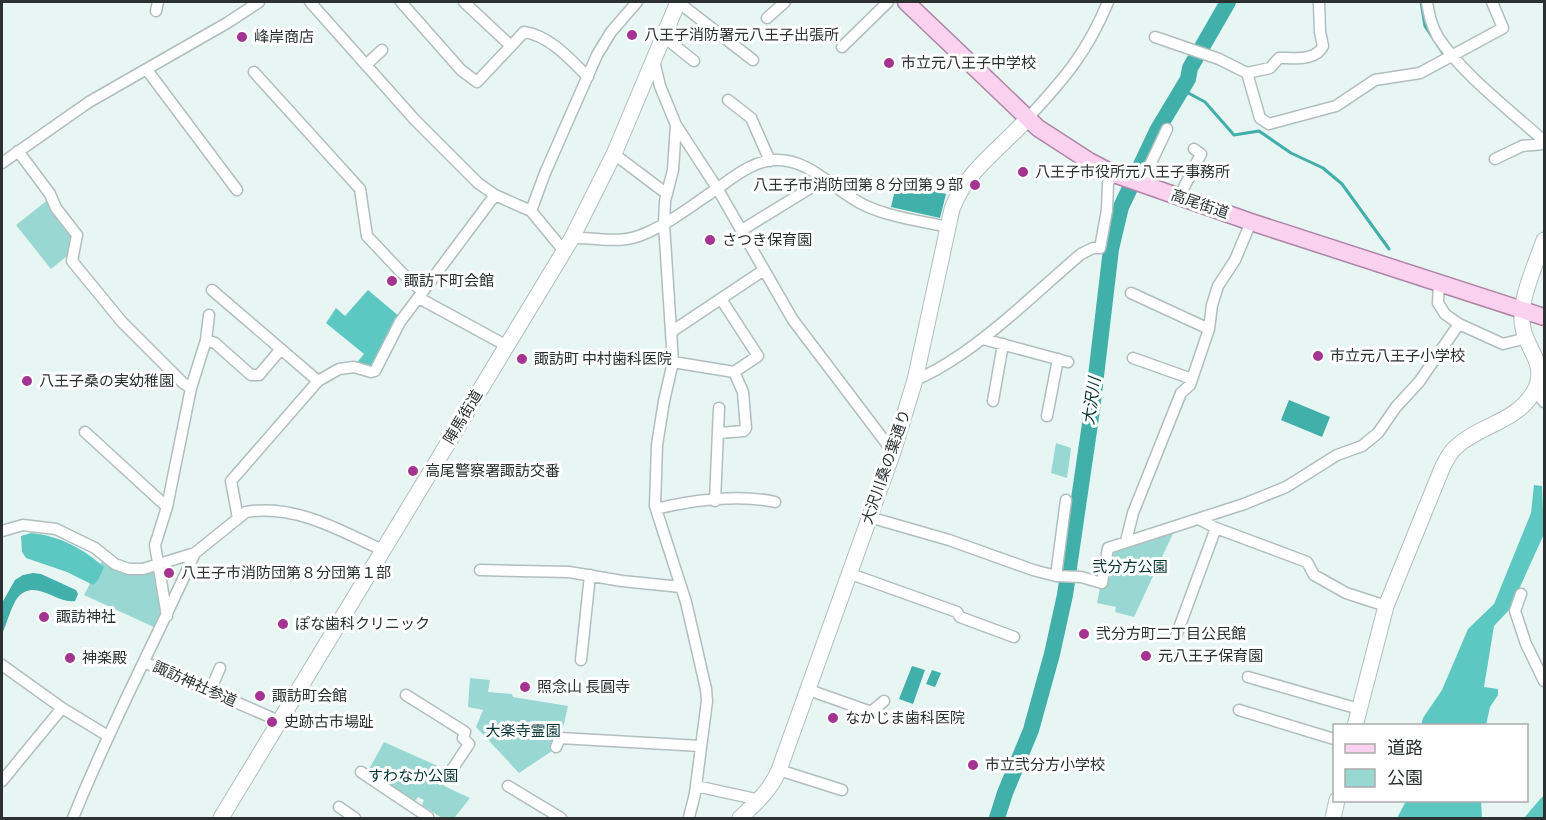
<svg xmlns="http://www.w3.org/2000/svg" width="1546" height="820" font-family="'Source Sans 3','Noto Sans JP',sans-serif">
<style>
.green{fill:#99d7d3}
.forest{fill:#5dc8c2}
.water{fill:#41afaa}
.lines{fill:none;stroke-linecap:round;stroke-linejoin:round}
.stream{stroke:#41afaa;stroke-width:3}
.river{stroke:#41afaa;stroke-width:16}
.street-casing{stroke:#b1bebd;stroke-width:13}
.secondary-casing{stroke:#b1bebd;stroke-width:17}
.primary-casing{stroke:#af85a6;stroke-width:19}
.street{stroke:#fff;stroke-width:10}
.secondary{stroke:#fff;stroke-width:15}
.primary{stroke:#fad1ef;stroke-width:16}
.poi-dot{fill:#a43490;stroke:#fff;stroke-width:2}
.labels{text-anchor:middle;stroke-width:6;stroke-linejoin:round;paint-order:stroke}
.poi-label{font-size:15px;fill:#2b3030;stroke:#fff;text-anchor:start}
.street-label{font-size:15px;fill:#2b3030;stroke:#fff}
.park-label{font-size:15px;fill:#003331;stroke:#fff}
.water-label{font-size:16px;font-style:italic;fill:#003532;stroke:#fff}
</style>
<rect width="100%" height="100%" fill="#e7f5f3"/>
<path class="green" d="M49,199l22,34 -4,23 -16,13 -35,-44z
M1056,443l15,5 -4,30 -16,-5z
M1176,527l-42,90 -19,-5 1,-5 -19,-4 11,-55z
M102,561c16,13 33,15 53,10l8,44 -7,13 -72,-33z
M470,678l20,2 -2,12 24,2 1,3 55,9 -4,18 -12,27 -33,22 -43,-46 7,-17 -15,-3z
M384,742l67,30 -7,14 26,12 -15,19 -13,1 -20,-13 2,-5 -6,-3 -3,4 -47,-30z"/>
<path class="forest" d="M368,290l32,27 -27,51 -18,-3 9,-11 -38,-31 10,-15 9,8z
M1534,485l8,1 2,48 -34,75 -16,17 -10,61 14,2v6l-8,12 -4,18 -65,1 2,-8 19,-28 26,-61 26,-25 37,-91z
M31,533c29,3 51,15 73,34l-6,13 -5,5 -26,-13 -41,-14 -4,-6 -1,-16z
M1544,796v19l-1,3h-19l17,-20z
M1406,801h75l1,17h-85z"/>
<path class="water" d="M897,182l49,12 -6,24 -49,-11z
M1289,400l41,17 -8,20 -41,-17z
M33,573l8,1 35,16 2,4 -3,7c-18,3 -38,-21 -55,-6 -8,7 -13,29 -18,39v-31l13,-23 8,-5z
M912,666l13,4 -12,34 -14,-5z
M932,670l9,3 -6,14 -9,-3z"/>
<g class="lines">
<path class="stream" d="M1421,2l4,24 19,29
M1181,89l24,13 29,33 25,-4 32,22 32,15 19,16 47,65
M1065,570l5,-1"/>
<path class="river" d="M997,818l8,-25 26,-63 21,-76 13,-59 27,-185 19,-161 10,-42 37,-78 30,-50 2,-11 38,-66"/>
<defs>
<path id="street" d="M310,2l105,118 63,63 17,12 36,16 33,40
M401,2l60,68 16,12 34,-36 -47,-44
M678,2l75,58
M1319,2l1,30 3,14c-7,15 -29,12 -44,12l-9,10 -23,5 13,45 9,6 67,-18 39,-26 45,-7 83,-45 -11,-26
M1427,2c2,12 4,23 11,35 23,36 74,75 106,104
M156,11l2,-9
M767,18l18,-16
M664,37l30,24
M1155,37l64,22 28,14
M511,46l13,-14c25,3 47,28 64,45
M842,47l46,-45
M654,61l6,25 16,39 41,63 76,132 100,132
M366,65l16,-15
M147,70l90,120
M254,72l106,117 7,47 34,36 22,20
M728,100l23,18 19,43
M1027,119c37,-40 60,-66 81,-117
M676,125l-3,45 -8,31 -1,23 9,138 -9,39 -7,44 -2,61 31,96 20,87 1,12 -11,85c-1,12 -5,21 -7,32
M18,151l32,43 6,14 21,27 -5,26 50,61 61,61 8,5
M614,154l53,40
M1495,159l27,-13 22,-2
M2,163l87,-61 138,-79 32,-21
M1141,184l26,-55
M1179,197l22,-43 -7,-5
M531,211l14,-38 52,-118 14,-23 26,-30
M742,230l83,-51
M572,238c26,-1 47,7 72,-4 26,-11 50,-30 74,-46 17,-12 35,-27 57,-28 34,-2 60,31 89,45 25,12 57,16 84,22
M1439,283l-1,20 7,11 14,10 44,20 23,-6
M212,290l106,91
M1131,293l78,36
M419,298l88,48
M671,332l93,-62
M983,339l85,23
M206,340l9,3 36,32h8l22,-26
M1133,358l59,21
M673,362l61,10 24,-16 -37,-57
M915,380c18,-7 32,-16 48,-27 43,-30 79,-66 118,-99l12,-6h7l7,-38 1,-27 6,-9
M1535,390l9,12
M993,401l10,-57
M1047,416l11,-57
M85,432l82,75
M719,433l25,-2 2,-3 -3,-36 -9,-20
M715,501l4,-93
M656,509c34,-9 85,-15 119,-7
M869,517l80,23 84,30 23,6 25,1 21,6 6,-35 136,-44 42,-17 51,-32 25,-9 16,-13 18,-26 23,-25 40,-58
M238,518l-7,-37 87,-100 21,-12 15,-2 17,5 4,-1 25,-49 95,-127
M1199,519l17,9 91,34 7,13 32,18 40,13
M2,531l21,-6 33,4 39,19 20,16 14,5h14l52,-16 51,-41c49,-8 94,18 136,38
M1126,541l7,-28 48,-120 9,-8 19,-56 3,-24 6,-19 17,-26 16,-38
M480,570l89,2 53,9 59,6
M848,573l109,39 3,5 54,20
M1056,576l10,-76
M1521,594l-6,17 11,33 18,37
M167,616l-12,-71 12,-38 24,-119 15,-48 3,-25
M1176,636l40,-108
M581,660l9,-85
M144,662l135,59
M2,665l60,43 46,28
M1248,677l111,32
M809,690l62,22 13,-11
M210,691l10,-23
M406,695l59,37 -2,6 6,6 -16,24
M1239,710l95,29
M556,747l4,-9 141,8
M779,770l63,20
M361,772l67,45
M2,781l60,-73
M508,786l53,32
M696,786l64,14
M339,807l16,11
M73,818c36,-90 82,-176 122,-265"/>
<path id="secondary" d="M1355,726l31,-120 57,-140c4,-7 7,-14 13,-19 26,-24 62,-24 80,-59 10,-25 -9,-38 -13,-60 -6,-25 13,-64 21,-88
M221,818l351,-580 42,-84 64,-152
M740,818c16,-15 30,-27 39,-48l114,-318 22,-72 37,-171c14,-38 48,-60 75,-90
M1333,818l4,-18"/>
<path id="primary" d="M906,2l132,126 51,33 25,13 137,48 293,95"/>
</defs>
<use href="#street" class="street-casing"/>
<use href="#secondary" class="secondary-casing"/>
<use href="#primary" class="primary-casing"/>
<use href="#street" class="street"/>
<use href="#secondary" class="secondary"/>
<use href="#primary" class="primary"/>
</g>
<g class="poi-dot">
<circle cx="632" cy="35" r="6"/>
<circle cx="242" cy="37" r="6"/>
<circle cx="889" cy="63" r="6"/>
<circle cx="1023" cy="172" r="6"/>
<circle cx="975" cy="185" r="6"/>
<circle cx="710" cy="240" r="6"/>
<circle cx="392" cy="281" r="6"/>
<circle cx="1318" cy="356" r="6"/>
<circle cx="522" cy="359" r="6"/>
<circle cx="27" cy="381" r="6"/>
<circle cx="413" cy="471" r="6"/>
<circle cx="169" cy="573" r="6"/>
<circle cx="44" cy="617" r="6"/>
<circle cx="283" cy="624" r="6"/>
<circle cx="1084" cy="634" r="6"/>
<circle cx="1146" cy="656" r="6"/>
<circle cx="70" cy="658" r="6"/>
<circle cx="525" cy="687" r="6"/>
<circle cx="260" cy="696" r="6"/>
<circle cx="833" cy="718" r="6"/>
<circle cx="272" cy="722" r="6"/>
<circle cx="973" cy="765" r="6"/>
</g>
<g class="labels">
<g class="poi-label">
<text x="644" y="40">八王子消防署元八王子出張所</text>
<text x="254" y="42">峰岸商店</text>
<text x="901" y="68">市立元八王子中学校</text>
<text x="1035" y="177">八王子市役所元八王子事務所</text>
<text x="963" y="190" text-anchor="end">八王子市消防団第８分団第９部</text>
<text x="722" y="245">さつき保育園</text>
<text x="404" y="286">諏訪下町会館</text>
<text x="1330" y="361">市立元八王子小学校</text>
<text x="534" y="364">諏訪町 中村歯科医院</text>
<text x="39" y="386">八王子桑の実幼稚園</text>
<text x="425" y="476">高尾警察署諏訪交番</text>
<text x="181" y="578">八王子市消防団第８分団第１部</text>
<text x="56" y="622">諏訪神社</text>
<text x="295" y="629">ぽな歯科クリニック</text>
<text x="1096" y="639">弐分方町二丁目公民館</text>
<text x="1158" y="661">元八王子保育園</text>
<text x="82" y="663">神楽殿</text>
<text x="537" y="692">照念山 長圓寺</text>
<text x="272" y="701">諏訪町会館</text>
<text x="845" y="723">なかじま歯科医院</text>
<text x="284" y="727">史跡古市場趾</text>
<text x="985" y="770">市立弐分方小学校</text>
</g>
<g class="street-label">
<text transform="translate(1200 204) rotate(19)" y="5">高尾街道</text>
<text transform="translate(463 417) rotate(-59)" y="5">陣馬街道</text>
<text transform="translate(886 467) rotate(-71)" y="5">大沢川桑の葉通り</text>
<text transform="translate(195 684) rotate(24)" y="5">諏訪神社参道</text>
</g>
<g class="park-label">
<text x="1130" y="572">弐分方公園</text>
<text x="523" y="736">大楽寺霊園</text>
<text x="413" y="781">すわなか公園</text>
</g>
<g class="water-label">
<text transform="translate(1091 401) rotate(-82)" y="6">大沢川</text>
</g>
</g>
<rect width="1546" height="820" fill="none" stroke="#2b3030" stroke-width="6"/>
<rect x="1333" y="724" width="195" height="78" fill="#ffffff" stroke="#aaacac" stroke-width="1.5"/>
<rect x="1345" y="744" width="30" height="9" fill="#fad1ef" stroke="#aaacac" stroke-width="1.5"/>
<text x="1387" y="754" font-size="18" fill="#2b3030">道路</text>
<rect x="1345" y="769" width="30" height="18" fill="#99d7d3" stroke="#aaacac" stroke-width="1.5"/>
<text x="1387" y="784" font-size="18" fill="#2b3030">公園</text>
</svg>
